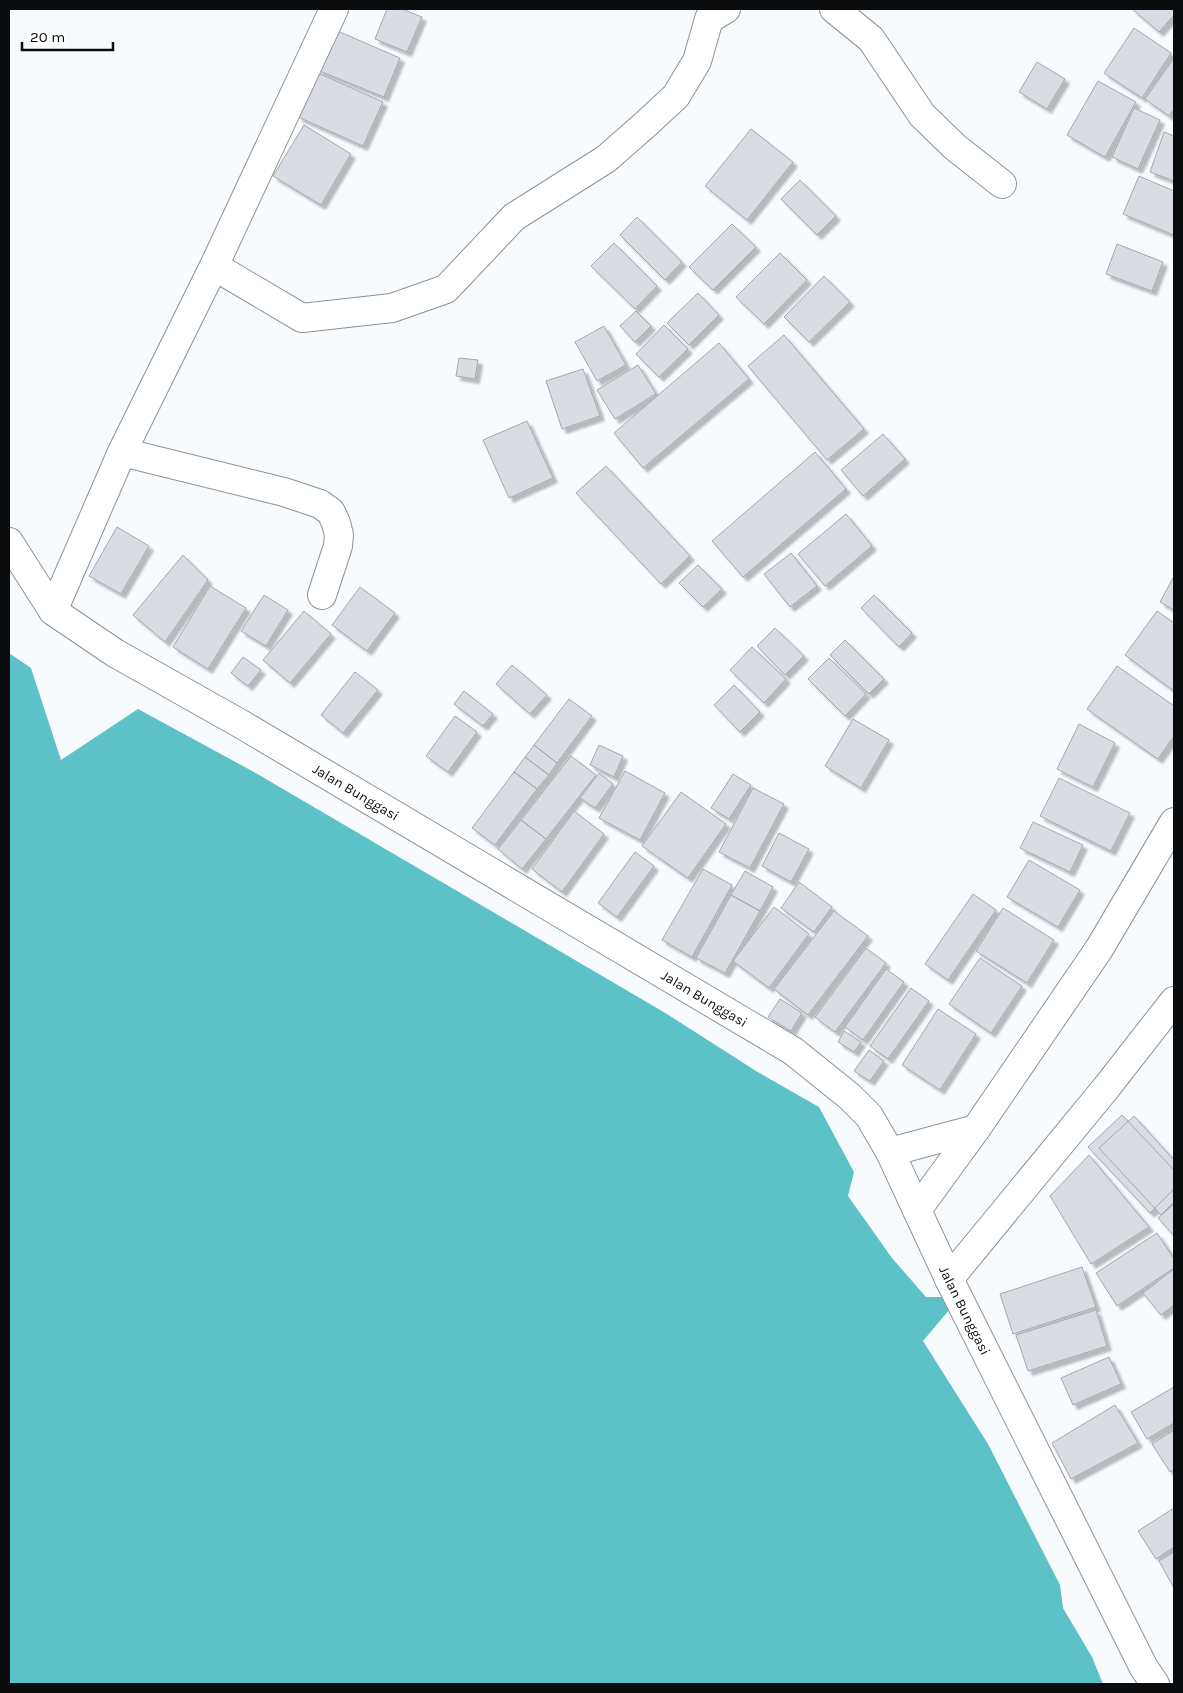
<svg xmlns="http://www.w3.org/2000/svg" width="1183" height="1693" font-family="Karla,sans-serif">
<style>
.water{fill:#5dc2c7}
.building{fill:#d9dce3;stroke:#a4a7ad;filter:url(#shadow)}
.lines{fill:none;stroke-linecap:round;stroke-linejoin:round}
.minor-casing{stroke:#8c9296;stroke-width:30}
.highway-casing{stroke:#8c9296;stroke-width:30}
.minor{stroke:#fff;stroke-width:28}
.highway{stroke:#fff;stroke-width:28}
.labels{text-anchor:middle;stroke-width:5;stroke-linejoin:round;paint-order:stroke}
.street-label{font-size:14px;fill:#0a0c0e;stroke:#fff}
</style>
<defs>
<filter id="shadow"><feDropShadow dx="4.5" dy="4.5" stdDeviation="1" flood-color="#0004"/></filter>
</defs>
<rect width="100%" height="100%" fill="#f8fbfe"/>
<path class="water" d="M9,653l22,15 30,92 77,-51 116,63 413,242 89,57 63,36 35,65 -6,24 44,62 34,39h34l-37,44 65,103 72,141 3,23 29,49 11,27h-1094z"/>
<path class="building" d="M387,9h15l20,8 -15,35 -32,-13z
M1132,9h42v6l-15,17z
M1134,28l37,25 -29,45 -38,-25z
M333,29l67,29 -16,39 -67,-27z
M1174,58v51l-5,7 -24,-17z
M1037,62l28,17 -18,30 -28,-17z
M318,73l65,29 -20,44 -65,-29z
M1098,81l38,21 -31,55 -38,-22z
M1134,108l26,12 -22,49 -26,-12z
M304,125l47,29 -30,51 -48,-29z
M751,129l42,33 -46,58 -42,-34z
M1164,132l10,4v45l-24,-9z
M1139,176l35,15v44l-51,-21z
M800,180l36,36 -19,19 -36,-36z
M637,217l45,45 -17,18 -45,-45z
M732,224l24,23 -43,43 -24,-23z
M614,243l43,43 -22,23 -44,-43z
M1117,244l46,18 -11,29 -46,-17z
M780,253l27,27 -43,44 -28,-27z
M824,276l26,26 -41,40 -25,-25z
M698,293l21,22 -30,30 -22,-22z
M636,311l15,15 -16,16 -15,-16z
M664,325l24,24 -29,28 -23,-23z
M604,326l22,39 -29,16 -22,-39z
M784,335l80,94 -37,31 -79,-94z
M719,343l30,36 -106,89 -29,-35z
M459,358l19,2 -3,19 -19,-3z
M638,365l18,29 -41,25 -18,-29z
M583,369l17,47 -38,13 -16,-48z
M527,421l26,57 -44,20 -26,-58z
M883,434l22,25 -42,37 -22,-26z
M815,452l31,37 -103,88 -31,-36z
M606,466l84,90 -29,28 -85,-91z
M846,514l26,32 -47,40 -27,-32z
M117,527l32,19 -28,48 -32,-18z
M791,553l26,33 -27,21 -26,-33z
M183,555l25,25 -43,62 -32,-27z
M698,565l24,24 -19,18 -24,-24z
M1174,576v34l-14,-8z
M210,586l36,22 -38,61 -35,-22z
M360,587l35,26 -28,38 -35,-26z
M264,595l24,15 -22,36 -25,-15z
M874,595l38,38 -13,14 -38,-39z
M304,611l27,23 -41,49 -27,-23z
M1157,611l17,12v68l-49,-36z
M775,628l29,28 -19,19 -28,-29z
M845,640l39,39 -15,15 -39,-39z
M752,647l34,32 -22,24 -34,-33z
M243,657l18,13 -13,16 -17,-13z
M829,658l37,36 -21,22 -37,-37z
M512,665l35,30 -17,19 -34,-30z
M1117,666l57,40v30l-16,23 -71,-50z
M355,672l23,18 -35,43 -22,-18z
M734,685l26,27 -20,20 -26,-27z
M464,691l29,23 -10,12 -29,-22z
M569,699l23,17 -35,47 -23,-18z
M455,716l22,16 -29,40 -22,-16z
M853,719l36,21 -28,48 -36,-22z
M1079,724l36,19 -22,44 -36,-18z
M534,745l23,18 -8,12 -24,-18z
M599,745l24,11 -9,21 -24,-12z
M571,756l25,19 -50,64 -25,-19z
M525,757l24,18 -12,14 -23,-17z
M625,771l40,22 -25,47 -41,-22z
M514,772l23,17 -42,56 -23,-17z
M599,773l14,11 -18,24 -15,-10z
M733,774l18,11 -22,34 -18,-11z
M1059,778l71,35 -19,38 -71,-35z
M753,788l31,16 -34,64 -31,-16z
M681,792l45,32 -38,54 -46,-32z
M574,811l30,23 -42,58 -30,-23z
M521,820l25,19 -24,30 -24,-20z
M1033,822l50,23 -13,27 -50,-24z
M779,833l30,16 -18,33 -29,-16z
M635,852l19,14 -37,51 -19,-14z
M1029,860l51,30 -22,37 -51,-30z
M703,869l29,16 -40,72 -30,-17z
M745,871l28,16 -13,24 -29,-16z
M799,882l33,25 -18,25 -33,-24z
M973,894l23,16 -48,70 -23,-16z
M731,895l29,16 -35,62 -29,-15z
M774,907l35,27 -40,54 -36,-27z
M1003,908l51,32 -27,43 -51,-32z
M834,911l34,25 -60,79 -34,-26z
M866,948l20,15 -51,69 -20,-15z
M980,958l42,28 -31,47 -42,-29z
M886,969l18,13 -41,58 -18,-13z
M911,988l18,13 -41,58 -18,-13z
M780,999l22,14 -11,18 -23,-14z
M938,1009l38,25 -36,56 -38,-25z
M844,1031l17,11 -7,10 -16,-10z
M869,1050l15,11 -14,20 -16,-10z
M1122,1115l52,55v19l-24,24 -62,-66z
M1134,1116l40,44v42l-13,13 -62,-67z
M1089,1155l60,72 -58,37 -41,-68z
M1174,1204v32l-16,-18z
M1157,1233l17,26v9l-57,38 -21,-33z
M1082,1267l14,40 -83,27 -13,-40z
M1174,1269v36l-13,10 -18,-22z
M1096,1310l11,36 -79,25 -12,-36z
M1109,1357l12,27 -48,21 -12,-27z
M1174,1387v36l-27,16 -16,-27z
M1115,1405l23,38 -67,36 -19,-36z
M1174,1430v40l-4,2 -18,-28z
M1174,1508v39l-18,12 -18,-28z
M1174,1552v36l-15,-27z"/>
<g class="lines">
<defs>
<path id="minor" d="M834,9l37,30 51,76 33,32 47,37
M214,266l88,52 90,-10 54,-19 68,-72 92,-58 41,-36 29,-27 21,-35 12,-42 17,-10
M122,452l162,40 36,12 11,8 5,11 3,12 -1,11 -16,49
M53,611l69,-159 92,-186 120,-257
M890,1152l86,-23
M917,1210l59,-81 123,-180 75,-127
M949,1279l157,-191 68,-87"/>
<g id="highway">
<path id="s1" d="M9,542l44,69 62,42 126,71 552,327 56,45 20,20 21,36 59,127 195,389 11,16"/>
</g>
</defs>
<use href="#minor" class="minor-casing"/>
<use href="#highway" class="highway-casing"/>
<use href="#minor" class="minor"/>
<use href="#highway" class="highway"/>
</g>
<g class="labels">
<g class="street-label">
<text dy="5" stroke="none"><textPath href="#s1" startOffset="435">Jalan Bunggasi</textPath></text>
<text dy="5" stroke="none"><textPath href="#s1" startOffset="840">Jalan Bunggasi</textPath></text>
<text dy="5" stroke="none"><textPath href="#s1" startOffset="1260">Jalan Bunggasi</textPath></text>
</g>
</g>
<rect width="1183" height="1693" fill="none" stroke="#0a0c0e" stroke-width="20"/>
<path d="M22 42v8h91v-8" fill="none" stroke="#0a0c0e" stroke-width="2.5"/>
<text x="30" y="42" font-size="15" fill="#0a0c0e" stroke="#ffffff" stroke-width="4" paint-order="stroke">20 m</text>
</svg>
